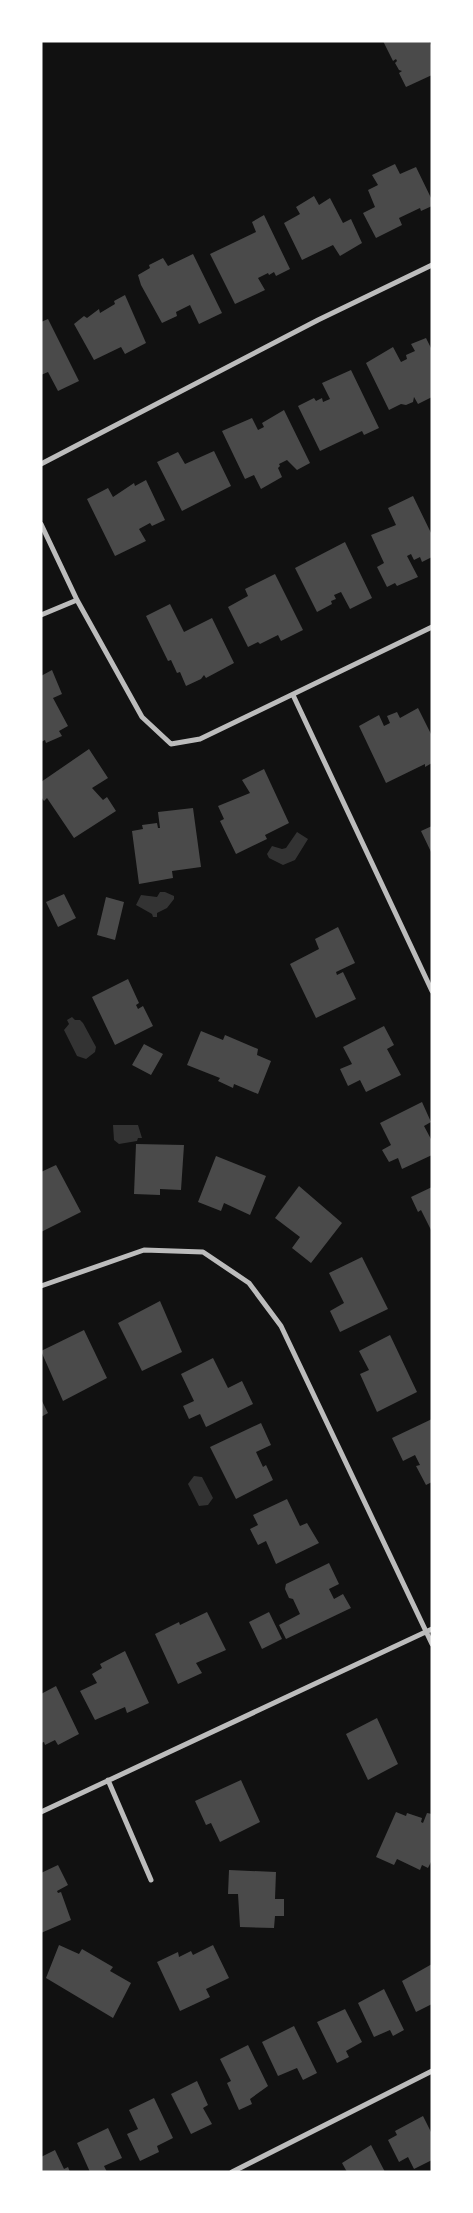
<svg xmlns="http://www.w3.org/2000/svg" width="473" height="2213" font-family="'Fira Sans Condensed',sans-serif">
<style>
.water{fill:#333}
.building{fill:#4a4a4a}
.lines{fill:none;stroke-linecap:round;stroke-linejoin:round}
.minor{stroke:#bcbcbc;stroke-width:5}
</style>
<rect width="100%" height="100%" fill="#111"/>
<path class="water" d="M297,832l11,7 -13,21 -12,5 -14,-7 -2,-4 5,-8 10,3 4,-1z
M160,892h5l9,4v3l-7,9 -10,5v4h-4l-1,-3 -16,-9 5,-10 16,2z
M72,1017l3,3h5l3,3 13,24 -1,5 -9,7 -9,-3 -13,-26 5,-6 -2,-4z
M113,1125h25l4,13h-4l-1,3 -18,3 -5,-4z
M194,1476l8,1 11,21 -5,7 -9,1 -11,-22z"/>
<path class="building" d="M383,41h46l3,6v28l-26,12 -7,-14 3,-2 -3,-1 -4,-7 2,-2 -1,-2 -3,2z
M395,164l5,10 16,-7 16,33v6l-11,5 -1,-3 -21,10 3,7 -26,13 -13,-25 12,-6 -7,-17 10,-5 -6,-10z
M314,196l5,9 11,-7 13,25 8,-4 11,24 -22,13 -7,-11 -31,15 -18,-37 16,-9 -4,-7z
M264,215l26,54 -14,7 -2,-4 -5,3 -1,-2 -10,5 7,12 -30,14 -25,-50 46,-22 -4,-10z
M193,254l29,59 -23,11 -9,-19 -14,7 1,4 -15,7 -21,-38 -3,-10 12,-7 -1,-3 14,-7 5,8z
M125,295l21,48 -21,11 -4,-7 -27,13 -20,-36 10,-8 3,2 12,-9 1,4 15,-9 -1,-3z
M48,319l31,62 -21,10 -10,-19 -7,3v-53z
M426,338l6,12v47l-14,7 -4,-7 -1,5 -7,3 -5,-1 -12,6 -23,-47 27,-16 8,15 6,-3 -1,-4 9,-4 -4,-7z
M351,370l28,58 -15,7 -2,-4 -42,20 -22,-45 16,-8 2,3 6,-3 1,4 7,-3 -8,-16z
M284,410l26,53 -13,7 -10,-10 -8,4 1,2 -2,2 4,9 -21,12 -7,-14 -9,4 -23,-48 30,-13 6,12 6,-3 -2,-4z
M214,451l17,35 -49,25 -25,-49 21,-10 7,12z
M146,480l19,40 -13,6 -2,-3 -11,6 7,12 -31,15 -28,-57 21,-11 5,9 21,-14 1,3z
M413,496l19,39v22l-10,5 -2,-5 -6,3 -3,-6 -4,2 11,21 -21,9 -2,-3 -8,4 -10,-20 7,-4 -13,-28 25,-10 -8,-17z
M345,542l27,56 -22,11 -9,-17 -7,3 2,4 -5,2 1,3 -15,8 -22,-44z
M275,574l28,56 -22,11 -3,-6 -18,9 -2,-2 -10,5 -20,-40 20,-11 -3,-7z
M170,604l14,28 28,-14 22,45 -28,15 -2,-3 -3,4 -15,7 -6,-14 -3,1 -6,-13 -3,1 -22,-45z
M52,670l10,24 -9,4 15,28 -9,5 3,5 -16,7 -1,-3 -4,2v-66z
M418,708l14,28v27l-7,4v-3l-39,19 -27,-57 20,-11 5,11 6,-3 -3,-7 10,-4 3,6z
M89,749l19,29 -16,10 11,12 4,-3 9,14 -42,27 -27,-40 -3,3 -3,-4v-15z
M264,769l25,54 -24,12 2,4 -31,15 -16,-33 4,-2 -6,-13 32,-13 -8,-13z
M193,808l8,59 -29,4 1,7 -34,6 -7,-53 11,-2 -1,-4 15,-2 1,5h2l-2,-16z
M432,826v28l-11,-23z
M64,894l12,24 -18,9 -12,-25z
M106,897l18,5 -9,38 -18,-5z
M338,927l17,36 -19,9 1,3 6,-3 13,27 -40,19 -26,-54 29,-15 -4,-10z
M128,979l11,24 -3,2 2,4 5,-3 10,20 -38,19 -23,-48z
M384,1026l10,19 -7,4 14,26 -35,17 -6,-12 -12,6 -8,-17 12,-5 -9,-17z
M201,1031l22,9 2,-5 33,14 -1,6 14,6 -13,33 -24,-10 -1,4 -15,-7 2,-3 -33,-13z
M144,1044l19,10 -12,21 -19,-10z
M422,1102l9,20 -7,4 8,15v14l-30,14 -4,-11 -9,4 -7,-12 9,-5 -11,-22z
M136,1144l48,1 -3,45 -21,-1v6l-26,-1z
M216,1156l50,20 -16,39 -26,-12 -3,8 -23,-9z
M56,1165l25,47 -40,20v-60z
M299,1186l43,37 -31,40 -19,-15 8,-11 -25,-19z
M432,1187v45l-11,-22 -3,2 -7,-15z
M362,1257l26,52 -48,23 -10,-21 14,-8 -15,-30z
M160,1301l22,51 -40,19 -24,-48z
M84,1330l23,48 -44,23 -22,-50z
M390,1335l27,57 -40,20 -17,-38 9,-4 -10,-19z
M213,1358l15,30 14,-7 11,23 -47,23 -6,-13 -11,5 -6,-13 11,-5 -13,-27z
M41,1399l7,14 -7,4z
M432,1419v63l-6,3 -10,-19 4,-1 -5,-10 -12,6 -11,-23z
M261,1423l10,22 -15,7 7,15 3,-2 7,15 -37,19 -26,-52z
M287,1499l13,27 7,-3 12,20 -43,21 -10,-23 -8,4 -8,-16 8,-4 -5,-10z
M329,1563l10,21 -10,5 5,10 9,-5 8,14 -65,31 -7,-14 21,-11 -7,-15 -4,-1 -4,-9 1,-5z
M207,1612l19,38 -30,13 6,10 -24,11 -23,-50 24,-12 1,3z
M269,1612l13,27 -20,10 -13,-27z
M125,1651l24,52 -22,10 -2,-6 -30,13 -15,-29 17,-8 -5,-9 10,-6 -2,-4z
M56,1686l23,48 -21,11 -3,-5 -10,5 -1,-3 -3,1v-49z
M377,1718l21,46 -30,16 -22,-46z
M241,1780l19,42 -40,20 -9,-19 -5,2 -11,-24z
M396,1812l10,4 1,-3 15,5 -1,4 2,1 4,-10 5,1v46l-4,8 -6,-3 -2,5 -23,-11 -3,6 -18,-8z
M58,1865l10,20 -11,6 1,2 3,-1 10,28 -30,13v-60z
M229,1870l47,2 -1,27h9v17h-9l-1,12 -34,-1 -2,-33h-10z
M59,1945l20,9 3,-5 31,18 -3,4 21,12 -18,35 -67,-40z
M213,1945l16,33 -23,11 4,8 -30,14 -23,-49 21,-10 1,5 12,-6 2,4z
M432,1964v40l-16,8 -14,-31z
M384,1989l20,41 -11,6 -3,-6 -16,7 -16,-34z
M345,2009l17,33 -16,9 3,6 -12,6 -20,-41z
M294,2026l23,47 -14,7 -6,-12 -19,8 -16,-34z
M248,2045l20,41 -18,13 2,5 -13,6 -12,-27 4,-2 -11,-22z
M197,2081l11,24 -5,3 9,16 -21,10 -20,-40z
M154,2098l19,40 -16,8 2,6 -19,9 -13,-27 11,-5 -9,-19z
M423,2116l9,18v26l-18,9 -6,-12 -9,5 -11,-22 9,-5 -2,-4z
M108,2128l14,30 -18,8 3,6h-17l-13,-29z
M371,2145l14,27h-38l-5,-9z
M55,2150l9,19 4,-2 2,5h-29v-15z"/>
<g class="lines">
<path class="minor" d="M41,464l277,-144 114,-55
M41,524l36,76 65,117 29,27 29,-5 232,-112
M41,615l36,-15
M293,695l139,296
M41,1286l103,-36 59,2 46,31 32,43 151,318
M108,1780l43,100
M41,1812l391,-183
M232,2172l200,-101"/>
</g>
<rect width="473" height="2213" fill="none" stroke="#ffffff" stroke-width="85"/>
</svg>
